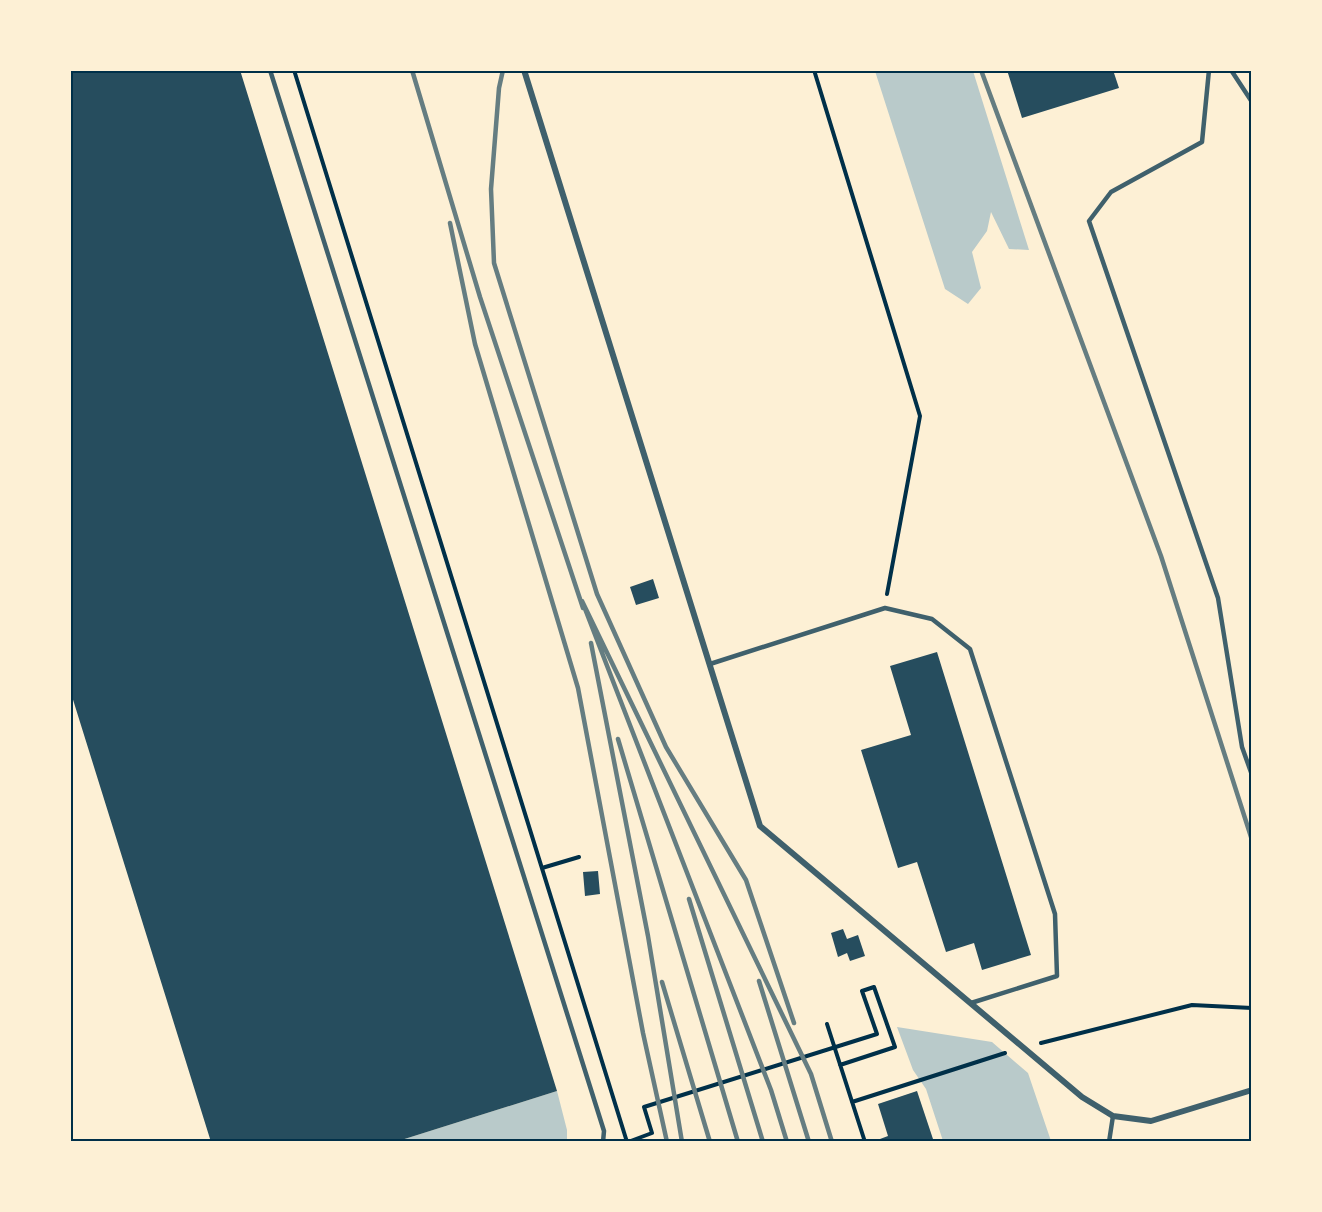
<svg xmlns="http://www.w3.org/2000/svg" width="1322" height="1212" font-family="Lora,serif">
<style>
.green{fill:#b9caca}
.building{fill:#264d5e}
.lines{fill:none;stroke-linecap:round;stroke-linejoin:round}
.path{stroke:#003049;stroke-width:4}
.service{stroke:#3f606c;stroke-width:4.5}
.minor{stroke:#3f606c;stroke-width:6}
.rail{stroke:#657d81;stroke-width:4.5}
.neatline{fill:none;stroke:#003049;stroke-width:2}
</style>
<rect width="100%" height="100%" fill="#fdf0d5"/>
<path class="green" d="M875,71h98l56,179 -20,-1 -18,-37 -4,19 -15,21 9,36 -13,16 -23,-15z
M897,1027l95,15 36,31 23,68h-108l-17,-52 -13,-19z
M557,1091l10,39v11l-172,1z"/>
<path class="building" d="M70,70h170l317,1021 -162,51h-184l-141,-452z
M1007,70h106l6,18 -97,30z
M653,579l6,19 -23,7 -6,-18z
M937,652l94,303 -49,15 -8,-27 -28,9 -29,-90 -19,6 -37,-118 50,-15 -21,-69z
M598,871l2,23 -15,2 -2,-24z
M843,929l4,10 11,-4 7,21 -15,5 -3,-8 -9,4 -7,-24z
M917,1091l17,51h-54v-3l8,-3 -10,-32z"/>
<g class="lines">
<path class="path" d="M294,70l333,1072
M814,70l106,346 -33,178
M542,868l37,-11
M827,1024l38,118
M1041,1043l151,-38 60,3
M852,1102l153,-49
M628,1142l24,-9 -8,-26 233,-73 -15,-43 12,-4 21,60 -55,18"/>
<path class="service" d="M270,70l334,1061 -1,11
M1209,70l-7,72 -91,50 -22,29 129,377 24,149 10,28
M1231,70l21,32
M710,664l175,-56 47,11 38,30 85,265 2,62 -86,27
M1109,1142l4,-26"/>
<path class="minor" d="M524,70l236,756 322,271 31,19 38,5 101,-31"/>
<path class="rail" d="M412,70l68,227 103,311
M503,70l-4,18 -8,101 3,74 103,331 69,153 80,133 48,143
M981,70l180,486 91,284
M450,223l25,121 103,344 65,345 24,109
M591,643l57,293 34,206
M618,739l120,403
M689,899l74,243
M759,981l50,161
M662,982l48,160
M787,1142l-16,-52 -189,-489 229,473 21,68"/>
</g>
<rect width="1322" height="1212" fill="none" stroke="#fdf0d5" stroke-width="144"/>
<rect x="72" y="72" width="1178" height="1068" class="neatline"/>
</svg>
